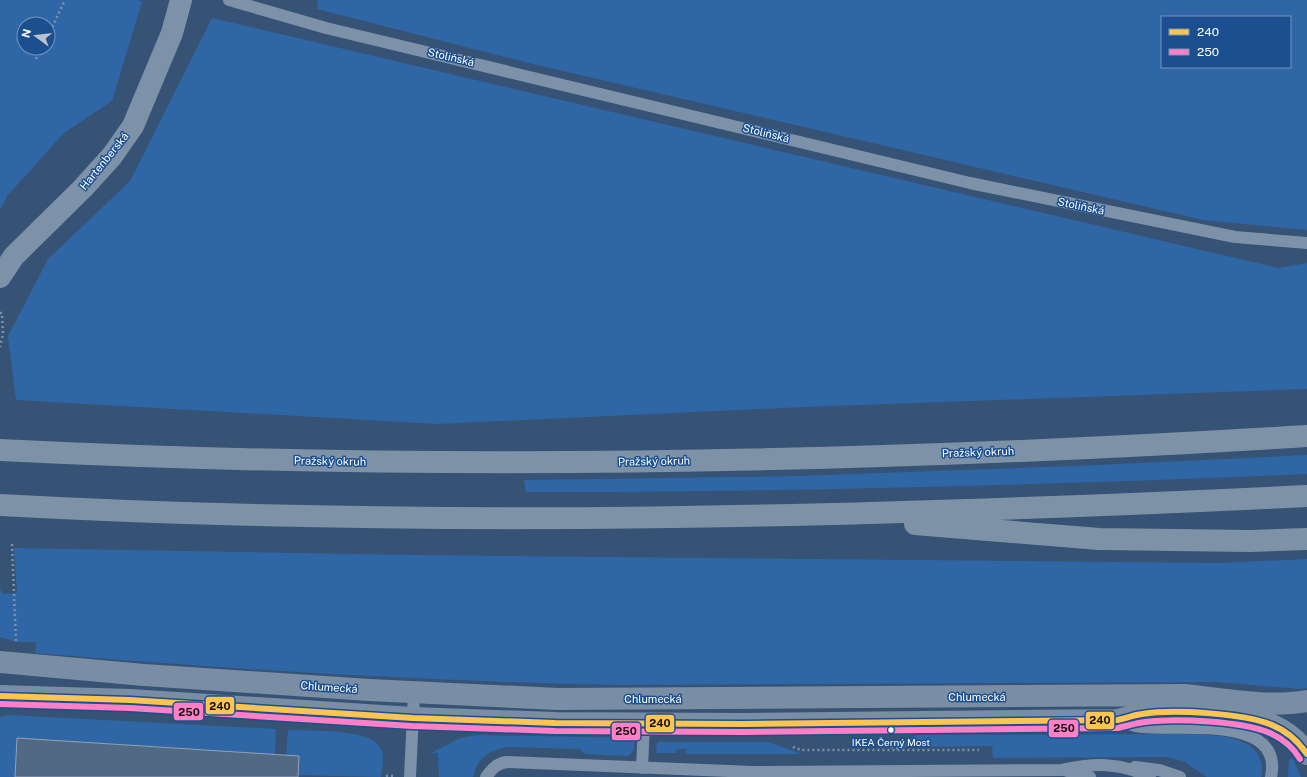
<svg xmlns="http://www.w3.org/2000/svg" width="1307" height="777" font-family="'Public Sans',sans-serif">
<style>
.green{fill:#2f66a5;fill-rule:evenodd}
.building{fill:#526984;stroke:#92a2b6}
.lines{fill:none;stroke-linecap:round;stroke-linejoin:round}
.path{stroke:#7d92a8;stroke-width:2.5;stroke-dasharray:2 3;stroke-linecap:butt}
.service{stroke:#7d92a8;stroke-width:12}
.tertiary{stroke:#7d92a8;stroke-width:22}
.secondary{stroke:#798da4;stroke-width:22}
.motorway{stroke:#7e92a7;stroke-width:22}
.bus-1-casing{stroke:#1b4f8f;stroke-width:9}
.bus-2-casing{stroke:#1b4f8f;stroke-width:9}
.bus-1{stroke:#fcc553;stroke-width:6}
.bus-2{stroke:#ff80c5;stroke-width:6}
.bus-dot{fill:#fff;stroke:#1b4f8f;stroke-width:1.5}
.labels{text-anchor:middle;stroke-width:3;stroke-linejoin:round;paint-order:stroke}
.bus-label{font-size:10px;fill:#fff;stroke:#1b4f8f}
.street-label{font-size:11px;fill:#fff;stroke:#1b4f8f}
.line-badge{stroke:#1b4f8f;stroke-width:1.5}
.pale-badge-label{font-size:11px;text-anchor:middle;font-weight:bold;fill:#111}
</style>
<rect width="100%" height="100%" fill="#365274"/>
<path class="green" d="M0,0h137l5,2 -30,99 -48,32 -56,62 -8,15zM24,24h24v24h-24z
M318,0h989v230l-104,-10 -666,-155 -220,-56zM1162,17h128v50h-128z
M212,18l1066,250 29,-5v126l-503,18 -367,17 -421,-24 -8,-64 40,-77 82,-78z
M1307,455v19c-260,11 -521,18 -781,18l-2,-12 273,-4 301,-11z
M14,548l400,7 805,8 88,-4v129l-7,1 -83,-7 -604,3c-193,-4 -386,-16 -578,-32l1,-11h-20l-16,-5v-47l4,4 13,-1z
M9,715l267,14 -1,26 -258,-17 -2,39h-15v-60z
M288,730c20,1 85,-2 93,19 4,8 1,20 0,28l-83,-2 1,-18 -13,-1z
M1188,734c23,2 66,-1 73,28 1,5 2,10 0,15h-54l-24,-16 -16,-4 -174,1 -1,-12 -101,1 26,-12z
M477,735l158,3 -1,11 -4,6 -4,1 -41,-2 -6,-5 -71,-2c-19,3 -31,11 -35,30h-34l-1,-24h-7l29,-15z
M657,742h111l34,12h-116l1,-5h-10l-1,4h-20z
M1293,758l8,19h-13l1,-17z"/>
<path class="building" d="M17,738l282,18 -1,21h-283z"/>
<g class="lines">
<path class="path" d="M48,36l17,-36
M36,59l6,-11
M0,313h2l1,21 -3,13
M12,544l4,98
M793,747l8,3h178
M891,747l10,2
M386,776h7"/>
<path class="service" d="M229,0l97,28 644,155 265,54 72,6
M1123,722c6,2 14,5 20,5 36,4 141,-13 128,50
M1135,767l24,3 21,7
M642,768l2,-44
M1064,770l26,7
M410,777l4,-84
M486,777c6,-8 10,-13 20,-15l247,10 308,-2c33,-7 58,-8 89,7"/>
<path class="tertiary" d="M0,277l14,-21 69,-68 29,-32 21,-30 39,-93 9,-33"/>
<path class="secondary" d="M0,662l144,13 225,15 189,9 626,-4c40,4 83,13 123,6
M0,696l130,4 283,18 142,5 188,1 375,-4c8,-2 16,-4 24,-6 26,-4 106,1 130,11 15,7 26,15 35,29"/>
<path class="motorway" d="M0,450c435,22 872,13 1307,-14
M0,505c436,24 871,12 1307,-9
M915,524l184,15 151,2 57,-2"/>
<defs>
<path id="bus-1" d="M0,696l130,4 283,18 142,5 188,1 375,-4c8,-2 16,-5 24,-6 31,-5 101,-1 130,11 15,6 26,16 35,29"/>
<path id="bus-2" d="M0,704l130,4 282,18 143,5 188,1 375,-4c9,-2 18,-5 27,-6 31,-4 97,-1 125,11 13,6 23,14 30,26"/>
</defs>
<use href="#bus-1" class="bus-1-casing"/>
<use href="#bus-2" class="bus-2-casing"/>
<use href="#bus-1" class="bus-1"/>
<use href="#bus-2" class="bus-2"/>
</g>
<circle class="bus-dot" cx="891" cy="730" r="3.5"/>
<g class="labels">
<g class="bus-label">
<text x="891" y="746">IKEA Černý Most</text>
</g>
<g class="street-label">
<text transform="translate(451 57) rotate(13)" y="4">Stoliňská</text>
<text transform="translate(766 133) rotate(14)" y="4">Stoliňská</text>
<text transform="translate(104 161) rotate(-51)" y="4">Hartenberská</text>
<text transform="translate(1081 206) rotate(12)" y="4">Stoliňská</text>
<text transform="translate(978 452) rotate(-2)" y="4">Pražský okruh</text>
<text transform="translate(330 461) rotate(1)" y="4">Pražský okruh</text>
<text transform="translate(654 461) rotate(-1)" y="4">Pražský okruh</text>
<text transform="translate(329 687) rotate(4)" y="4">Chlumecká</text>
<text x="977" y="701">Chlumecká</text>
<text x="653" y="703">Chlumecká</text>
</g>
</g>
<g class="line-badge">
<rect x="205" y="696" width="30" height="19" rx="4" fill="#fcc553"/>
<rect x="173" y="702" width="31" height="19" rx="4" fill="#ff80c5"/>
<rect x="1085" y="711" width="30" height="19" rx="4" fill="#fcc553"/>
<rect x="645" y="714" width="30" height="19" rx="4" fill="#fcc553"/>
<rect x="1048" y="719" width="31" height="19" rx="4" fill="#ff80c5"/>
<rect x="611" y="722" width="30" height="19" rx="4" fill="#ff80c5"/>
</g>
<g class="pale-badge-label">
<text x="220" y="710">240</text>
<text x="189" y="716">250</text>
<text x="1100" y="724">240</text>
<text x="660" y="727">240</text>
<text x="1064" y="732">250</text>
<text x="626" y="735">250</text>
</g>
<rect x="1161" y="16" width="130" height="52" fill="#1b4f8f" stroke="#7695bc"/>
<rect x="1169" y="29" width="20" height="6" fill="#fcc553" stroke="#7695bc"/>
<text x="1197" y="36" font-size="12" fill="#ffffff">240</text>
<rect x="1169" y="49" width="20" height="6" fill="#ff80c5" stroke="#7695bc"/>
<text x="1197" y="56" font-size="12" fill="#ffffff">250</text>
<g transform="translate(36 36) rotate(285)"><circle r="19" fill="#1b4f8f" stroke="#7695bc"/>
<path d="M0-3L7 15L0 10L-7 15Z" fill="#b9c2ce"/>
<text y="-6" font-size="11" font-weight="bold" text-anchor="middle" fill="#ffffff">N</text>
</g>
</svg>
